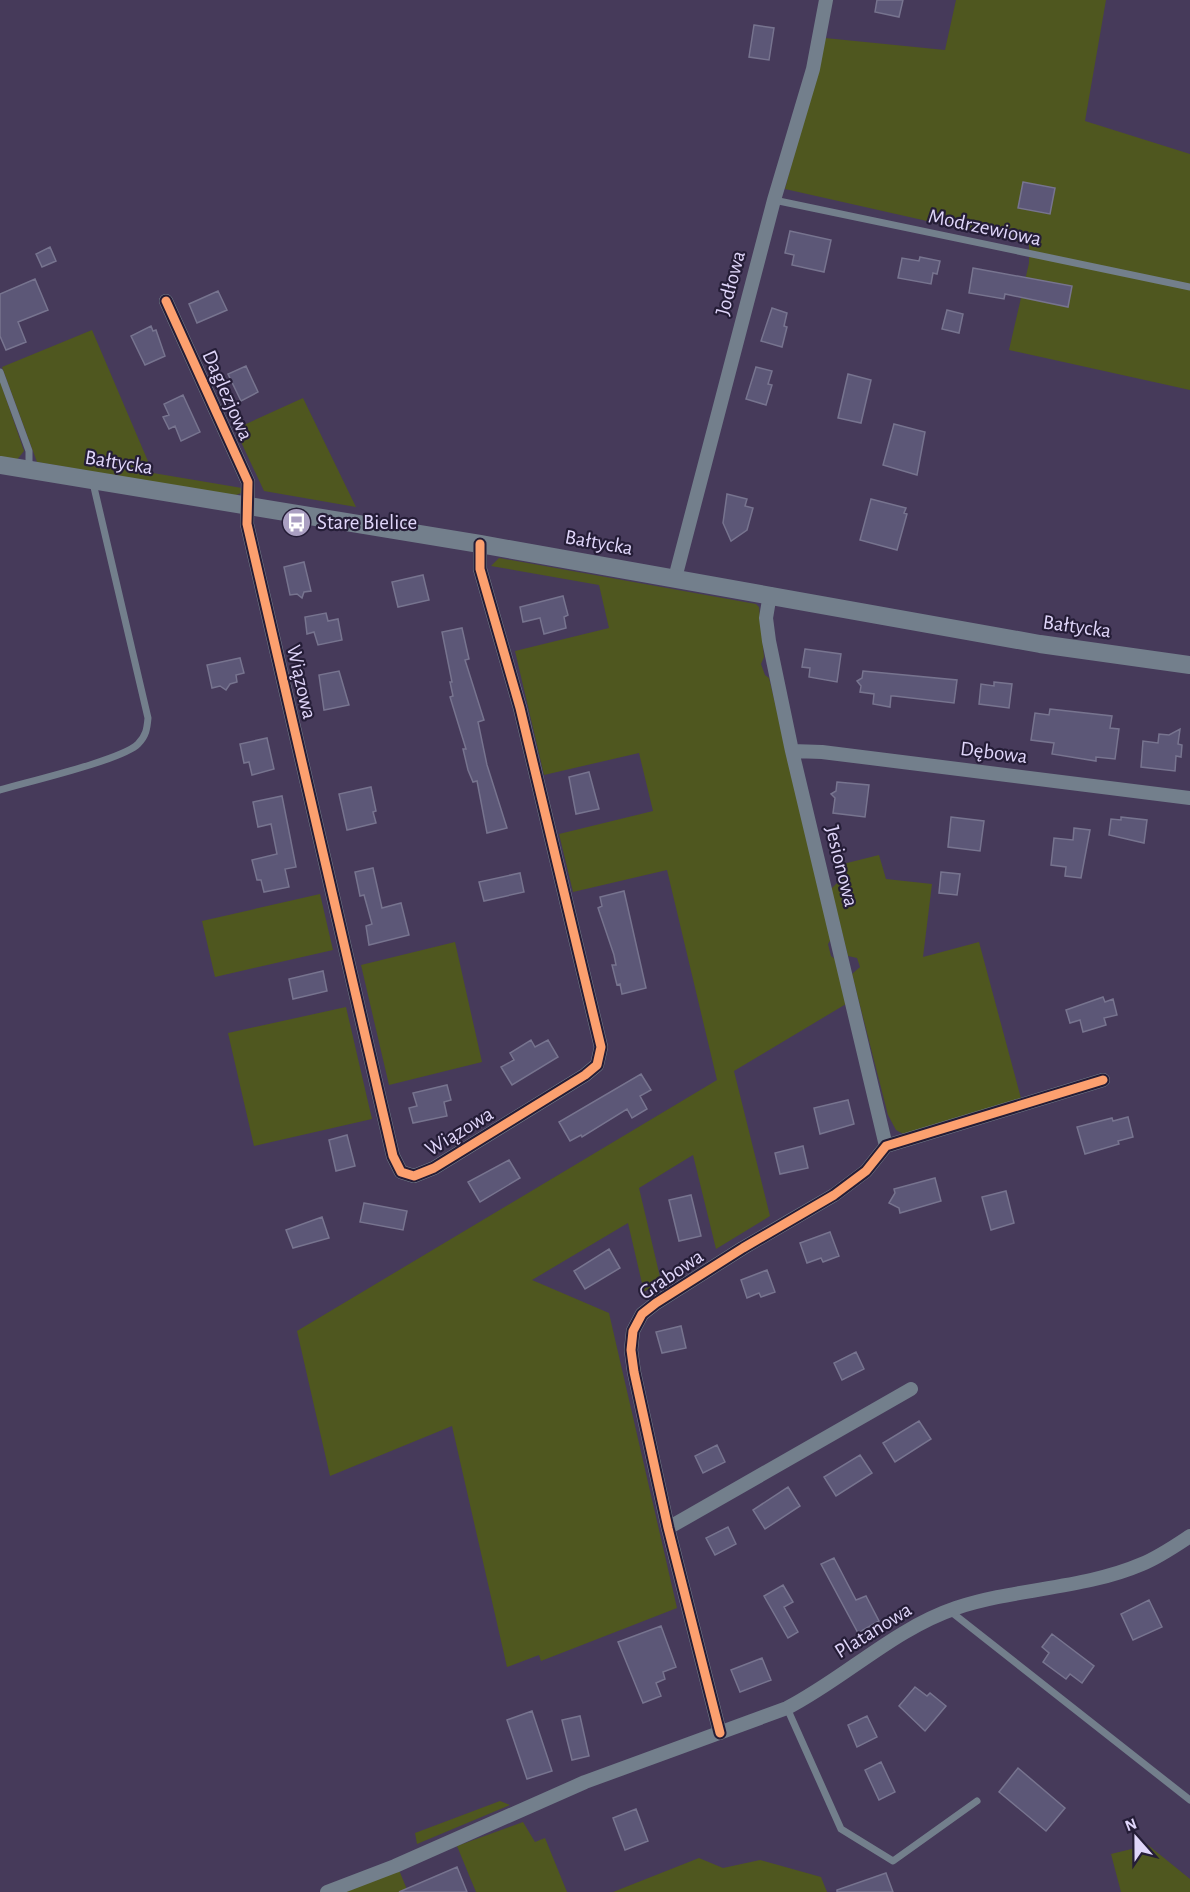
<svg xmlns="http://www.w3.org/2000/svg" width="1190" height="1892" font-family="'Alegreya Sans',sans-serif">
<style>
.green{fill:#4f571f}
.building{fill:#5c5777;stroke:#77748f;stroke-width:1.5}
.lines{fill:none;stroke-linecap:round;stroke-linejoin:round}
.service{stroke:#737f8c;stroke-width:7}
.minor{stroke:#737f8c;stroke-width:14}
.tertiary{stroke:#737f8c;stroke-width:18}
.cycleway-casing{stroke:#251d37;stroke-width:13}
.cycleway{stroke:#fca06f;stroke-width:9}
.labels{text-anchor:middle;stroke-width:4.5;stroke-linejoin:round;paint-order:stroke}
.street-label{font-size:21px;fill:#e0d6fa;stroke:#251d37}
.poi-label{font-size:21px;fill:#e0d6fa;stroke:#251d37;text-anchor:start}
</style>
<rect width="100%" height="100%" fill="#463a5a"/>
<path class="green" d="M956,0h150l-21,121 105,33v236l-181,-40 20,-87v-19l-244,-55 40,-151 120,12z
M92,330l61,143 89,15 -1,5 -7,3 -197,-34 -35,-95z
M0,381l24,70 -8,10 -16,-3z
M303,398l53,109 -92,-16 -29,-62z
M499,558l257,46 3,3 5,50 -3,7 4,11 4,3 62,261 -3,5 3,12 4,3 11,45 -112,67 36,145 -54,33 -23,-94 -54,33 22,93 -17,11 -16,-69 -96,57 77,33 68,295 -136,53 -2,-6 -32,12 -55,-241 -122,50 -33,-145 420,-251 -50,-210 -94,22 -14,-58 94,-23 -14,-58 -95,22 -29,-124 94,-23 -10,-43 -108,-19z
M879,855l7,24 46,5 -9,73 56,-15 43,160 -117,33 -9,-5 -8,-15 -36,-141 8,-7 -3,-9 -9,-2 -17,-67 7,-7 -3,-16z
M320,894l13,56 -118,27 -13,-56z
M455,942l27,120 -93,23 -28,-120z
M346,1007l26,112 -118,27 -26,-113z
M500,1801l10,4 -93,39 -2,-11z
M523,1822l12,20 10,-4 22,54h-91l-19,-46z
M1148,1845l42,34v13h-69l-10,-38z
M699,1858l24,10 37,-8 61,17 6,15h-214z
M399,1870l9,22h-65z"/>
<path class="building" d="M877,0h26l-4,17 -24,-5z
M754,25l20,3 -5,32 -20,-3z
M1023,182l32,6 -5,26 -32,-6z
M790,231l41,9 -7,32 -32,-7 2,-10 -9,-2z
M50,247l6,14 -14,6 -6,-13z
M920,257l20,4 -3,13 -4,-1 -2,11 -33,-6 4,-20 17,3z
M973,268l99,18 -4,21 -63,-13 -1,5 -35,-6z
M35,279l13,31 -30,12 8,20 -20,8 -6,-14v-42z
M218,291l9,19 -30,13 -8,-19z
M772,308l15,5 -3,13 3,1 -5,20 -21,-6z
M947,310l16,4 -4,19 -17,-4z
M151,326l2,5 3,-1 9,26 -20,9 -14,-29z
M246,366l12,26 -17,9 -13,-27z
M756,367l16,4 -4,13 4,1 -6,20 -20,-6z
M848,374l23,6 -10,43 -23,-5z
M183,395l17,37 -19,9 -6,-15 -6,3 -6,-12 6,-2 -5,-11z
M894,424l31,8 -8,43 -34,-10z
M727,494l20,5 -2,7 8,2 -6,22 -16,11 -8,-18z
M871,499l35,9 -2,5 3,1 -10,36 -37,-10z
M304,562l7,29 -7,1 -2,6 -5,-4 -7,1 -6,-28z
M423,575l6,25 -31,7 -6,-25z
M563,596l5,19 -4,2 2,11 -22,6 -4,-16 -17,4 -3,-15z
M326,613l2,8 10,-2 4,21 -24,5 -4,-13 -7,2 -2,-17z
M462,628l7,31 -4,1 19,60 -6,2 9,43 20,63 -20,5 -10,-52 -4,1 -5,-12 -5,-21h3l-16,-52 3,-1 -3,-14h2l-10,-50z
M805,649l36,5 -4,28 -28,-5 1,-9 -8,-1z
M240,658l4,15 -8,2 1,7 -7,2 -4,6 -6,-4 -8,2 -5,-23z
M339,671l10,34 -25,5 -5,-35z
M863,671l94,9 -3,23 -60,-7h-3l-1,11 -17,-3 1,-10 -14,-2 1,-6 -4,-5 5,-3z
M994,682l18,2 -3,24 -30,-4 2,-20 13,2z
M1050,709l62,7 -2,12 9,1 -4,30 -19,-2v4l-44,-7 2,-11 -23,-3 4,-27 14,2z
M1180,729l-2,15 4,1 -1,12 -5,-1 -1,15 -34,-4 2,-26 15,2 1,-9 10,1z
M267,738l7,31 -22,6 -3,-13 -5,1 -4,-19z
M589,772l10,37 -23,5 -7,-37z
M837,782l32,3 -4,32 -32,-4 2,-15 -4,-4 5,-3z
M371,787l5,24 -3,1 3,11 -29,7 -8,-36z
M282,796l14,71 -11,2 4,18 -25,5 -3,-12h-4l-5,-20 25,-6 -6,-30 -13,3 -5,-25z
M951,817l33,4 -4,30 -32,-4z
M1121,817l26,3 -3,23 -35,-8 2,-16 10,1z
M1074,828l16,2 -9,48 -16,-2 1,-9 -15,-2 3,-27 19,2z
M373,868l9,40 19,-5 8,32 -40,10 -3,-19 6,-2 -8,-29 -4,1 -5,-24z
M941,872l19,2 -3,21 -18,-2z
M520,873l4,19 -40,9 -5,-19z
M624,891l22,97 -24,6 -2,-10 -3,1 -5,-20h4l-2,-10 -16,-47 4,-2 -2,-9z
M323,971l4,20 -34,8 -4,-20z
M1103,997l2,5 8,-3 4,16 -13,3 2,7 -23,7 -3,-12 -10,3 -4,-13z
M531,1040l4,7 13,-7 10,17 -46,28 -11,-18 13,-7 -4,-7z
M641,1074l10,16 -11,6 7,13 -15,9 -5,-9 -45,28 -1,-2 -11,6 -11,-19z
M447,1085l4,15 -7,2 3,14 -34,7 -4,-15 8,-2 -4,-13z
M848,1100l6,24 -34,10 -6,-26z
M1128,1117l5,20 -15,4 1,3 -34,10 -8,-27 35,-9 1,3z
M347,1135l8,31 -19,5 -7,-31z
M803,1146l5,22 -28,6 -5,-21z
M509,1160l11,18 -40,24 -12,-20z
M935,1178l6,23 -41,12 -1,-5 -10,-5 6,-10 -1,-4z
M1006,1191l8,32 -23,7 -9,-33z
M691,1195l10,41 -22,5 -10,-41z
M364,1203l43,8 -4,19 -43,-8z
M322,1217l7,21 -36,10 -7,-18z
M830,1232l9,24 -16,6 -2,-4 -14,5 -7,-20z
M609,1249l11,19 -35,21 -11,-18z
M767,1270l8,22 -14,5 -2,-4 -12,5 -6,-18z
M681,1326l5,22 -24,5 -6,-21z
M856,1352l8,17 -22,11 -8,-17z
M919,1421l12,18 -36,23 -12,-19z
M717,1445l8,17 -22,11 -8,-17z
M860,1455l12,18 -36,23 -12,-19z
M788,1487l12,19 -35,23 -12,-19z
M728,1527l8,17 -21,11 -9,-17z
M834,1558l22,42 10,-4 13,25 -21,12 -37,-69z
M783,1585l10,17 -9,5 14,25 -10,6 -24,-42z
M1149,1600l13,27 -29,13 -12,-26z
M661,1626l15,41 -13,5 2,7 -9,4 5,13 -18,7 -25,-61z
M1052,1634l42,32 -12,17 -12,-9 -4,5 -23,-17 6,-9 -7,-6z
M762,1658l9,22 -31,12 -9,-22z
M915,1687l12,9 3,-3 16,13 -21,25 -26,-25z
M532,1711l20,60 -25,8 -20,-59z
M580,1716l9,40 -17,4 -10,-40z
M867,1716l10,21 -20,10 -9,-22z
M881,1762l14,30 -16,8 -14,-30z
M1018,1768l47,40 -19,23 -47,-39z
M636,1809l12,32 -23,9 -12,-32z
M457,1867l10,25h-68z
M886,1873l7,19h-56v-2z"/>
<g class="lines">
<path class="service" d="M774,200l416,87
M0,372l29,79v19
M0,790c27,-8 122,-30 138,-46 8,-8 9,-15 10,-26l-55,-235
M950,1611l240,189
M787,1708l54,121 52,32 84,-60"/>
<path class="minor" d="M166,301l82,181 -1,42 146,632 8,16 13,4 20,-8 151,-93 12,-10 4,-18 -81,-339 -40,-139v-25
M675,578l99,-378 39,-131 13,-69
M770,594l-4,24 3,23 23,110 94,395
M792,751l30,1 368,46
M668,1528l243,-139
M720,1733l-52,-205 -34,-156 -3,-22 2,-19 9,-17 14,-11 87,-55 91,-53 32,-24 20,-25 217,-66
M327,1892l68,-26 190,-84 202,-74c58,-30 107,-79 169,-100 60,-20 128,-19 186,-44 17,-7 33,-18 48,-28"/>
<path class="tertiary" d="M0,465l480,79 560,100 150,21"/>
<defs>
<path id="cycleway" d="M166,301l82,181 -1,42 146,632 8,16 13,4 20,-8 151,-93 12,-10 4,-18 -81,-339 -40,-139v-25
M720,1733l-52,-205 -34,-156 -3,-22 2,-19 9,-17 14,-11 87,-55 91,-53 32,-24 20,-25 217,-66"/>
</defs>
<use href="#cycleway" class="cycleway-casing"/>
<use href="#cycleway" class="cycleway"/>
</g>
<defs>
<symbol id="bus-disc" viewBox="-11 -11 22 22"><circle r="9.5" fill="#aa9fc2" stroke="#251d37"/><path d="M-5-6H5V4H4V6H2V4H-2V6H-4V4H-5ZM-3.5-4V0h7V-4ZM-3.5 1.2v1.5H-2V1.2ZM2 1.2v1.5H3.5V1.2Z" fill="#fff"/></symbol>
</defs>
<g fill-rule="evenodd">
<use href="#bus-disc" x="280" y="506" width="33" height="33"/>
</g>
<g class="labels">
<g class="street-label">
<text transform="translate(985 227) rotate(12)" y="7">Modrzewiowa</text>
<text transform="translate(730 283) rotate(-75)" y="7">Jodłowa</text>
<text transform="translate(228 395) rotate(66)" y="7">Daglezjowa</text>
<text transform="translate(119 462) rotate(9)" y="7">Bałtycka</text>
<text transform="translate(599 542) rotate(10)" y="7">Bałtycka</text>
<text transform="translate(1077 626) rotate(8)" y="7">Bałtycka</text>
<text transform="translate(302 682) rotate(77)" y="7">Wiązowa</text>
<text transform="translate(994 752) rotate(7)" y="7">Dębowa</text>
<text transform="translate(842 866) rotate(76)" y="7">Jesionowa</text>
<text transform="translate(459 1131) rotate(-31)" y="7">Wiązowa</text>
<text transform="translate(671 1274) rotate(-34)" y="7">Grabowa</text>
<text transform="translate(873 1630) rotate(-32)" y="7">Platanowa</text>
</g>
<g class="poi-label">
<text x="317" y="529">Stare Bielice</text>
</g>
</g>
<g transform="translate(1136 1838) rotate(339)" stroke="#251d37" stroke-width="4.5" paint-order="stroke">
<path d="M0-4.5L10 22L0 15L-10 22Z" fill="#e0d6fa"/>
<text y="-9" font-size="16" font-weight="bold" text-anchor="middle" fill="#e0d6fa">N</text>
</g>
</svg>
